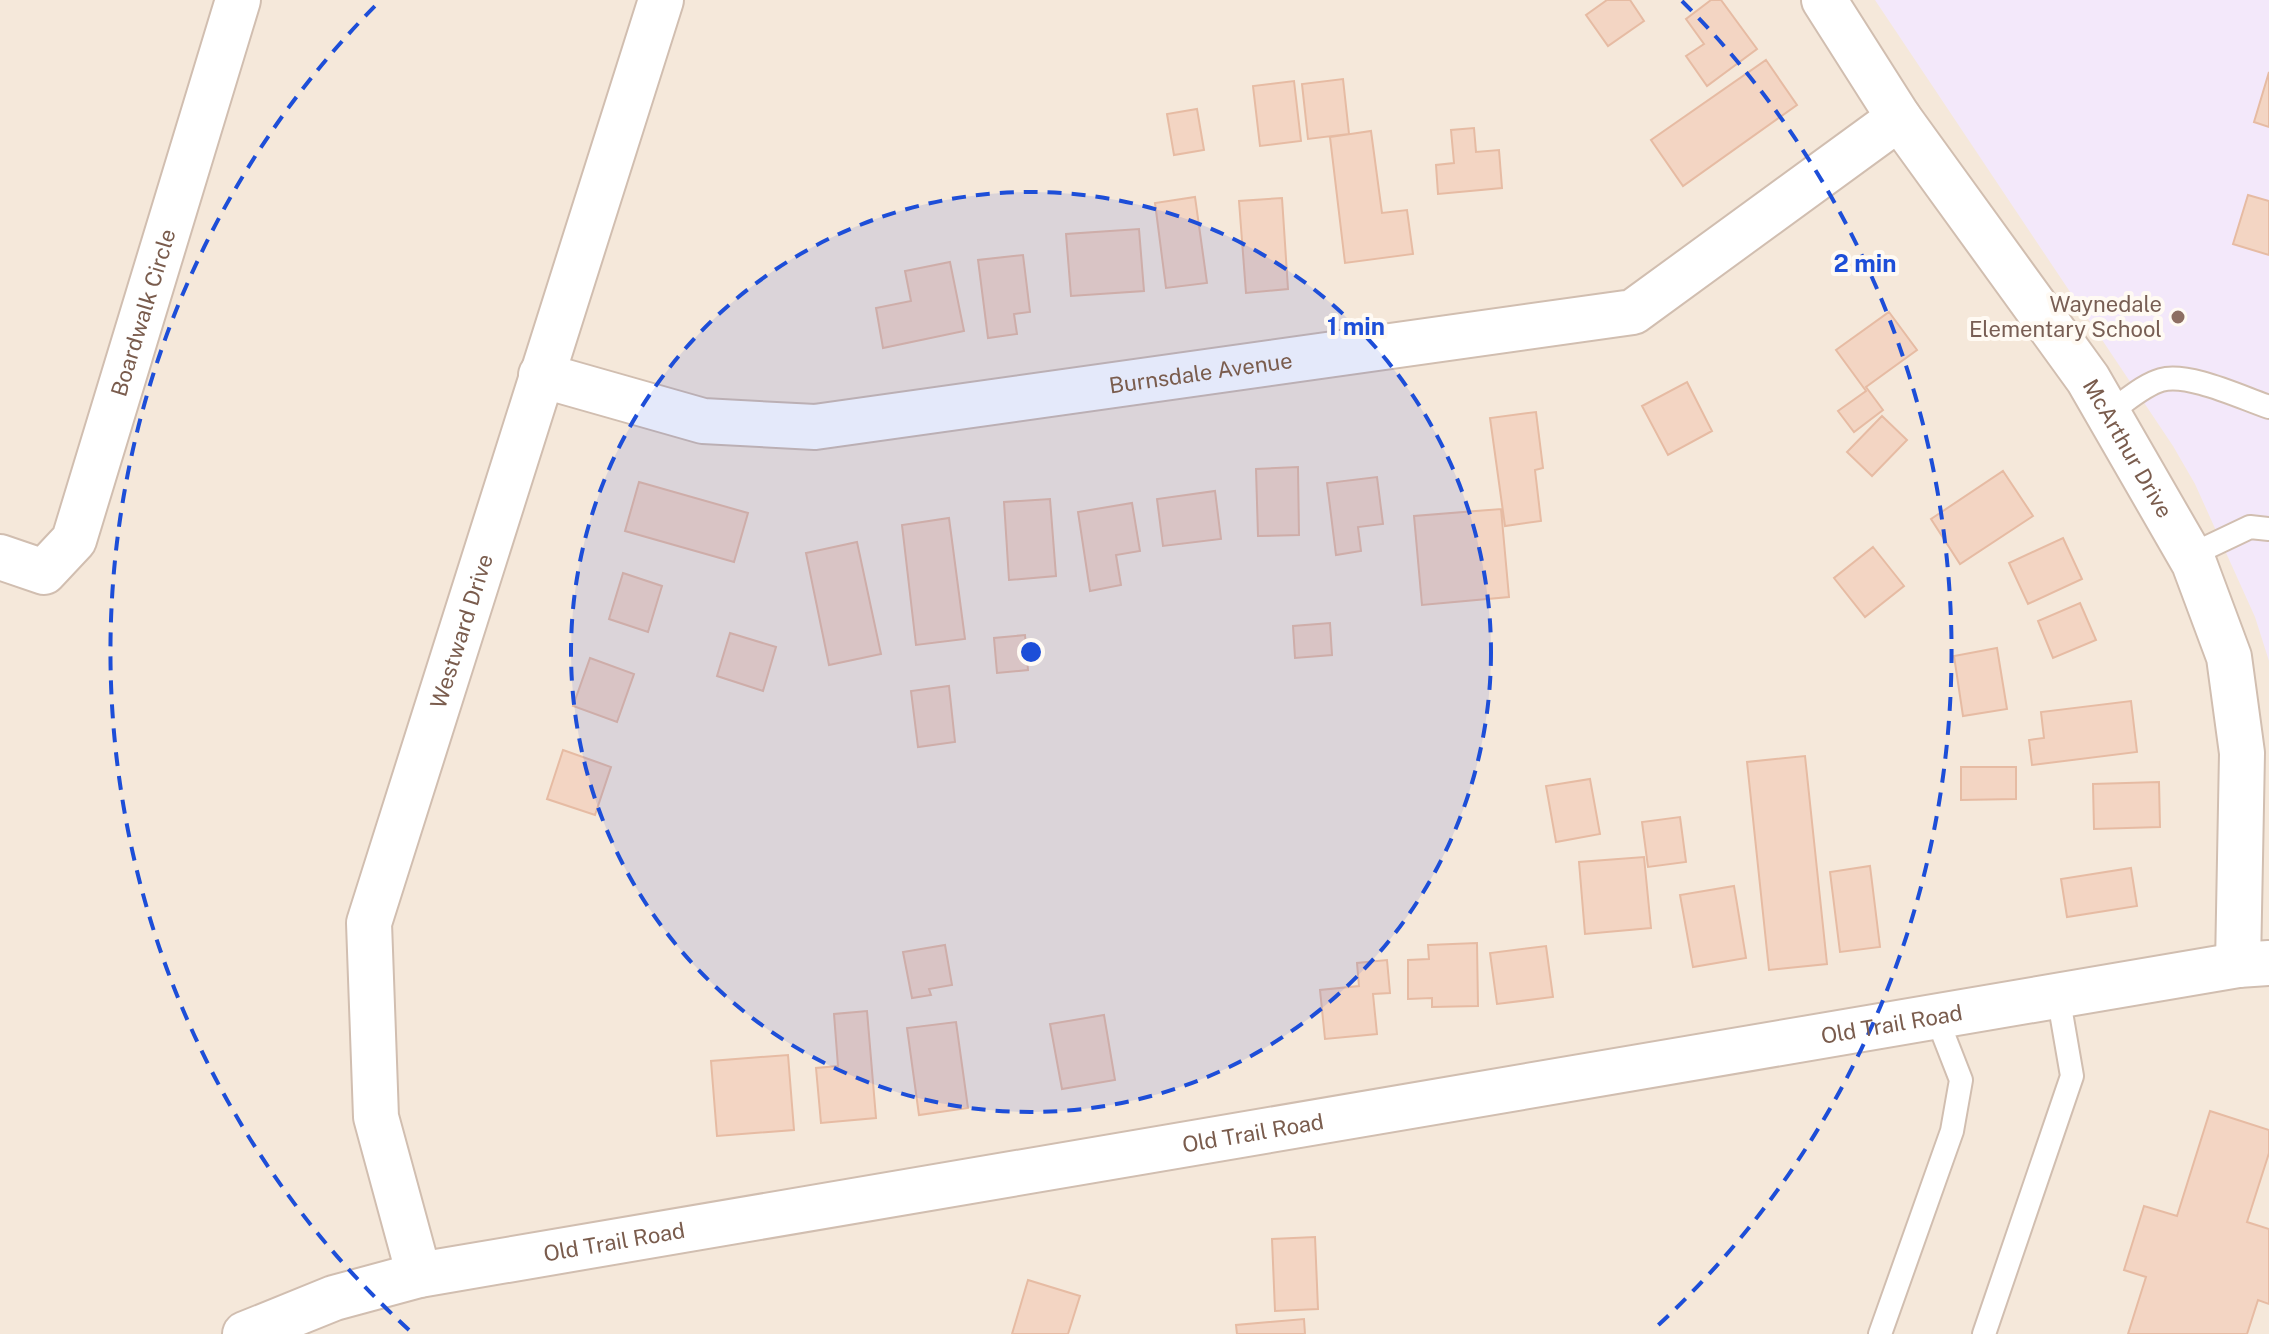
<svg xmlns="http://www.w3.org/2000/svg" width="2269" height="1334" font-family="'Public Sans',sans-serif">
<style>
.residential{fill:#f5e8da}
.education{fill:#f3e8fa}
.building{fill:#f3d5c3;stroke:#e6bba3;stroke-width:2}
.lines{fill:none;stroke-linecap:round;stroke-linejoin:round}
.service-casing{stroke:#d1beb0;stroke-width:26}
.minor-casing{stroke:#d1beb0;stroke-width:48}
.service{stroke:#fff;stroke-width:22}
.minor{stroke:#fff;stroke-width:44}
.ring{fill:none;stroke:#1d4ed8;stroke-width:4;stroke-dasharray:14 10}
.education-dot{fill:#8d6e63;stroke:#fffaf3;stroke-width:3}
.labels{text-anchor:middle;stroke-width:8;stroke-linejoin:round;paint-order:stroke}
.education-label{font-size:22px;fill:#785e54;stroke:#fffaf3;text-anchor:end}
.street-label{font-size:22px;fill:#7a5c4d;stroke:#fffaf3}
.centre{fill:#1d4ed8;stroke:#fffaf3;stroke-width:4}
.ring-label{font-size:24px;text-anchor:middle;font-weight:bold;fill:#1d4ed8;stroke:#fffaf3;stroke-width:8;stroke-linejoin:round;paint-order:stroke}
</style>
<rect width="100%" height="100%" fill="#fdf6ec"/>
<path class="residential" d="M0,0h2269v1334h-2269z"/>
<path class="education" d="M1875,0h394v661l-14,-44 -60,-133 -22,-38z"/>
<path class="building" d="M1607,0h23l14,21 -36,25 -22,-31z
M1711,0h10l36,49 -50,37 -21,-30 18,-12 -18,-25z
M1766,60l31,45 -114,81 -32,-46z
M2269,72v55l-15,-5z
M1343,79l6,55 -41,5 -6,-55z
M1294,81l7,60 -41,5 -7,-60z
M1197,109l7,41 -30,5 -7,-41z
M1474,128l2,24 23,-2 3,38 -64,6 -2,-29 18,-2 -3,-33z
M1371,131l11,82 25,-3 6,44 -68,9 -15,-126z
M2248,195l21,6v54l-36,-11z
M1195,197l12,86 -41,5 -11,-85z
M1282,198l6,91 -42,4 -7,-92z
M1139,229l5,62 -73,5 -5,-62z
M1023,255l7,57 -16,2 3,20 -29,4 -10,-78z
M950,262l14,69 -81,17 -7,-40 35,-7 -6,-30z
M1889,312l28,38 -51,37 17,23 -29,22 -16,-21 28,-20 -30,-41z
M1687,382l25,49 -44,24 -26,-49z
M1536,412l7,56 -8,2 6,51 -36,5 -15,-108z
M1882,416l25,24 -35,36 -25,-24z
M1298,467l1,68 -41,1 -2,-67z
M2003,471l30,45 -73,48 -29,-45z
M1377,477l6,47 -25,3 3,24 -25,4 -9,-72z
M639,482l109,31 -14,49 -109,-31z
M1215,491l6,48 -58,7 -6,-47z
M1050,499l6,77 -47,4 -5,-78z
M1132,503l8,48 -24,4 5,30 -31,6 -12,-79z
M1501,509l8,88 -87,8 -8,-89z
M949,518l16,121 -49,6 -14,-120z
M2063,538l19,41 -54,25 -19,-41z
M857,542l24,112 -52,11 -23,-112z
M1873,547l31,39 -39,31 -31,-39z
M623,573l39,13 -14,46 -39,-13z
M2080,603l16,37 -43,18 -15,-37z
M1330,623l2,32 -37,3 -2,-32z
M730,633l46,14 -13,44 -46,-15z
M1025,635l3,35 -31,3 -3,-35z
M1997,648l10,61 -44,7 -9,-60z
M590,658l44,16 -17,48 -44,-16z
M949,686l6,56 -37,5 -7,-56z
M2131,701l6,51 -105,13 -3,-25 15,-2 -3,-26z
M563,750l48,17 -16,48 -48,-16z
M1805,756l22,208 -58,6 -22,-208z
M1961,767h55v32l-55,1z
M1590,779l10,55 -44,8 -10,-56z
M2159,782l1,45 -66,2 -1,-45z
M1680,817l6,45 -38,5 -6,-45z
M1644,857l7,71 -66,6 -6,-72z
M1870,866l10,81 -40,5 -10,-80z
M2131,868l6,38 -70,11 -6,-38z
M1734,886l12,72 -53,9 -13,-72z
M1477,943l1,63 -46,1v-9l-24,1v-39l21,-1 -1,-14z
M945,945l7,40 -23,4 2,6 -19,3 -9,-46z
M1546,946l7,51 -56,7 -7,-51z
M1387,960l3,33 -17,1 4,40 -52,5 -5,-49 39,-4 -2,-23z
M867,1011l9,107 -55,5 -5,-55 22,-2 -4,-52z
M1104,1015l11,65 -53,9 -12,-65z
M956,1022l12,86 -49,7 -12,-87z
M788,1055l6,75 -77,6 -6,-75z
M2210,1111l59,19v23l-22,69 22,7v75l-11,-4 -11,34h-119l18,-57 -22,-7 20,-64 33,10z
M1315,1237l3,72 -43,2 -3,-72z
M1028,1280l52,16 -12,38h-56z
M1304,1319l1,15h-68l-1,-9z"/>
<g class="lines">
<defs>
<path id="service" d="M2108,413c16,-10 35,-28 53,-33 27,-8 81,18 108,27
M2189,556l61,-29 19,2
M1880,1334l72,-203 9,-51 -25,-64
M1984,1334l88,-258 -14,-81"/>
<g id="minor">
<path id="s1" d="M1824,0l75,118 189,261 106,184 35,94 13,96 -4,212"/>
<path id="s2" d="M541,375l162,46 112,6 818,-115 266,-194"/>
<path id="s3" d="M0,557l44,15 30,-32 164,-540"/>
<path id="s4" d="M419,1275l-43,-158 -7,-194 292,-923"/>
<path id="s5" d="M245,1334l89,-36 85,-23 1819,-310 31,-2"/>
</g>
</defs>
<use href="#service" class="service-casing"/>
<use href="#minor" class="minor-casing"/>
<use href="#service" class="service"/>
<use href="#minor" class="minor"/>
</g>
<circle cx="1031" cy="652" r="460" fill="#1d4ed8" fill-opacity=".12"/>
<g class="ring">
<circle cx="1031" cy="652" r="460"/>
<path d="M409 1330A920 920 0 0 1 380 1M1682 1A920 920 0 0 1 1653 1330"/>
</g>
<circle class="education-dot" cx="2178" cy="317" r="8"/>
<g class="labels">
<g class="education-label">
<text x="2162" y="312">Waynedale<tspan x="2162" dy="25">Elementary School</tspan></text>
</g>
<g class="street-label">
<text dy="8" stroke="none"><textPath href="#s3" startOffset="328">Boardwalk Circle</textPath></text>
<text dy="8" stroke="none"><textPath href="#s2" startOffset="670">Burnsdale Avenue</textPath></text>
<text dy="8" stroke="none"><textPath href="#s1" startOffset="542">McArthur Drive</textPath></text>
<text dy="8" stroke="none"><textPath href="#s4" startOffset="664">Westward Drive</textPath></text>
<text dy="8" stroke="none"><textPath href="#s5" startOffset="1678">Old Trail Road</textPath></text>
<text dy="8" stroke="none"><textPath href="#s5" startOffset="1030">Old Trail Road</textPath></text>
<text dy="8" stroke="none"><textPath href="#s5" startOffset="382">Old Trail Road</textPath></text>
</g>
</g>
<circle cx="1031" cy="652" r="12" class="centre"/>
<g class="ring-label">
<text x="1865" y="272">2 min</text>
<text x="1356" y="335">1 min</text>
</g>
</svg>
